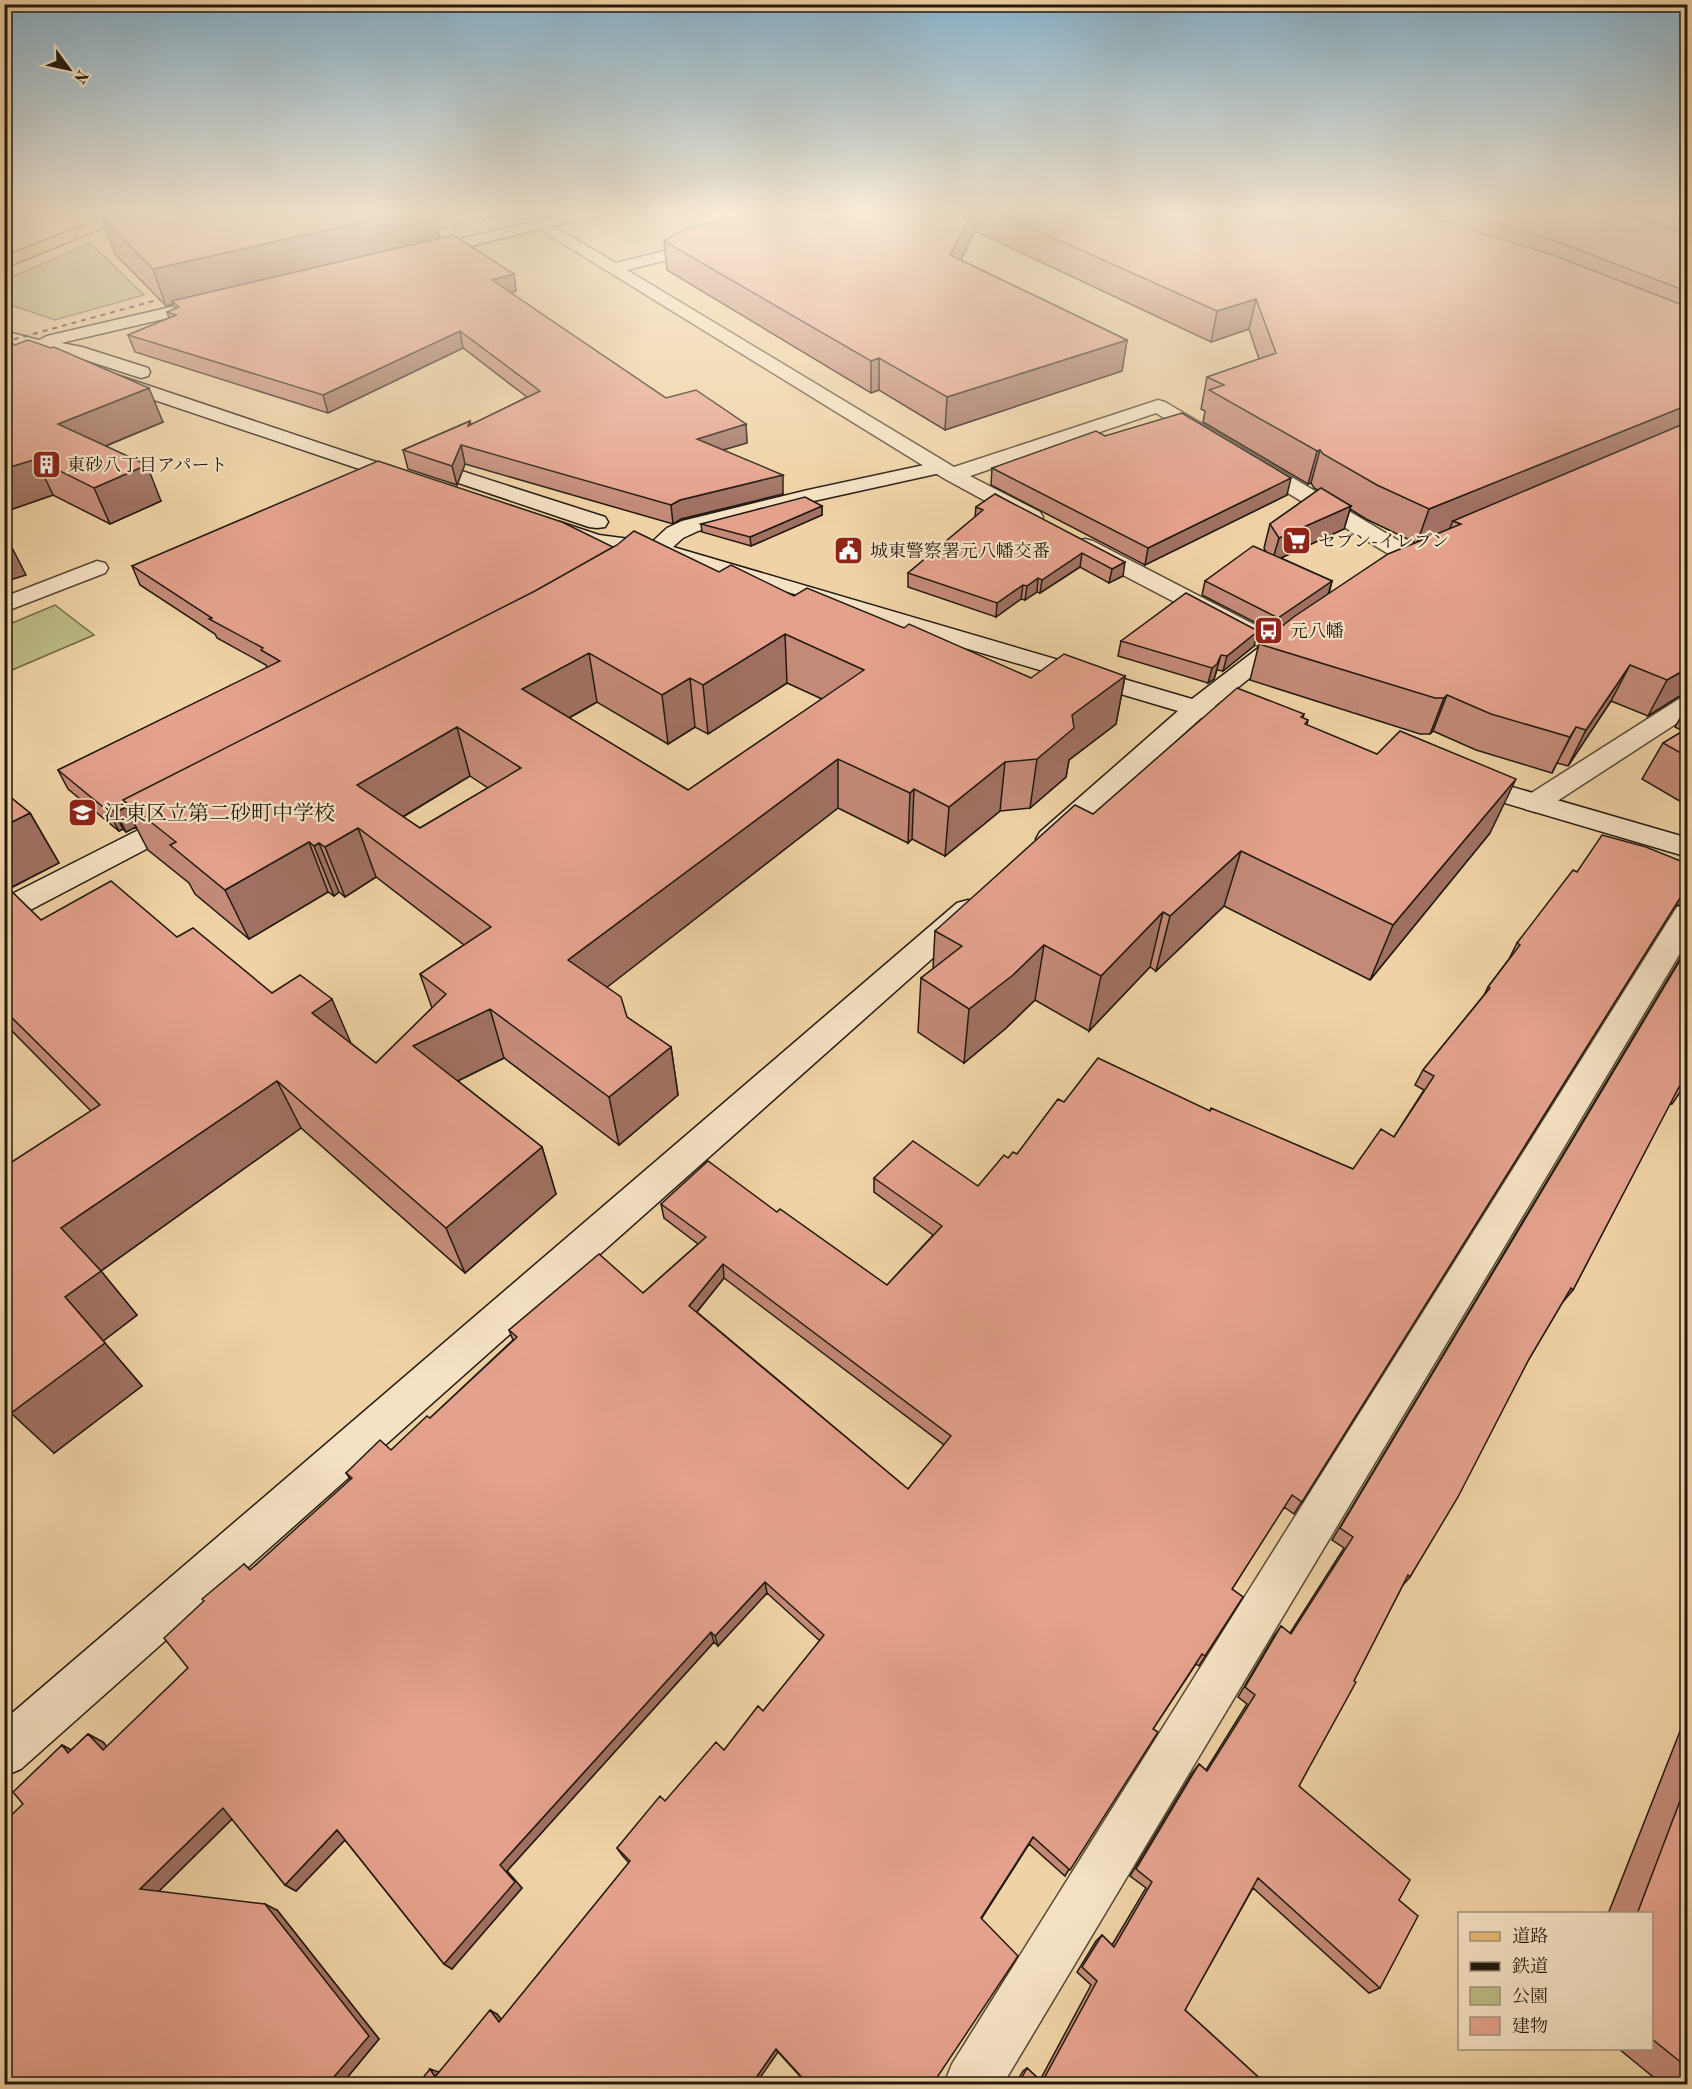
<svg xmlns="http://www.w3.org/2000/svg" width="1692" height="2089" font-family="'Old Standard TT','Noto Serif JP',serif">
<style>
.green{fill:#bcbb84;stroke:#6f6a4a;stroke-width:1.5}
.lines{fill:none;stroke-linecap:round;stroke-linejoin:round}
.street-casing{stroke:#554835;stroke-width:3}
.secondary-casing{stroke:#221a10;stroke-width:3}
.primary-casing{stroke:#221a10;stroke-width:3}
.street{fill:#f5e2c4;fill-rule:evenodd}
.secondary{fill:#f5e2c4;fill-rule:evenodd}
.primary{fill:#e8b972;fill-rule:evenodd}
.rail{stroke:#221a10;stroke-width:2;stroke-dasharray:5 5;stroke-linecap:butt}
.wall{fill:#c48a78;stroke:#221a10;stroke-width:1.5;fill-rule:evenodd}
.shaded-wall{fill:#a07162;stroke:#221a10;stroke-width:1.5}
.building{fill:#e4a18c;stroke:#221a10;stroke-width:1.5;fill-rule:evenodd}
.labels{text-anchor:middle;stroke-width:4.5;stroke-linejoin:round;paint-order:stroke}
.far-poi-label{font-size:18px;fill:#221a10;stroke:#f5e2c4;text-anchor:start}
.poi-label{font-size:21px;fill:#221a10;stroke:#f5e2c4;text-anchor:start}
</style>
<rect width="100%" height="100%" fill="#efd2a5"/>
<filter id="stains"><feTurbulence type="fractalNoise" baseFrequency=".00333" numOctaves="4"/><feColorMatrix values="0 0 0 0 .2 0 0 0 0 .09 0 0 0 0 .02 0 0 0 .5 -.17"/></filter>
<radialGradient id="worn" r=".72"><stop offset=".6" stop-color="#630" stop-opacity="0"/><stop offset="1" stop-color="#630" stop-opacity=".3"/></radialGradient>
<path class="green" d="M90,243l54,52 -89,25 -50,-17v-23z
M55,605l39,30 -89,38v-47z"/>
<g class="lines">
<defs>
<path id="street" d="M541,219l75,44 92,-23 6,2 2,3 -2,3 -87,22 327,197 204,-67 7,2 251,149 3,5 -3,5 -8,2 -8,-2 -244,-148 -186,63 70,36 3,5 -3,5 -8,1 -8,-1 -79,-43 -409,-252 -3,-3z
M1085,539l8,2 191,99 3,5 -3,5 -9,2 -9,-2 -189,-99 -3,-5 3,-5z
M97,561l8,2 3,5 -3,5 -101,39v-15z
M1688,696v20l-143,93 -10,3 -10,-3 -4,-6 4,-6 154,-98z
M1688,904v36l-685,1144h-59l8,-20 725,-1157z"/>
<path id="secondary" d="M579,211h26l-2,3 -183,44 -8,-5 2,-3z
M209,298l6,1 2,4 -2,4 -154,36 21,4 66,21 2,4 -2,4 -7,2 -68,-22 -69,-14v-11l35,9 8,-4z
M108,372l310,104 3,4 -3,4 -7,2 -7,-2 -303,-102 -2,-4 2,-4z
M418,457l187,60 3,5 -3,5 -8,1 -8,-1 -178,-60 -3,-4 3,-4z
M938,462l7,2 3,4 -3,4 -136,30 -111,29 -15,7 -10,9 519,152 91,-70 9,-2 9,2 3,5 -89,72 6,2 4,5 -4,5 -9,3 -11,-3 -141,128 -10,2 -10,-2 -4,-7 4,-7 138,-121 -517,-153c-9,8 -13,13 -26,10l-3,-5 8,-9 -44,-6 -44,-14 -3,-5 3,-5 8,-2 39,13 53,7 15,-14 15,-7 126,-31z
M1464,773l224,65v19l-234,-69 -4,-6 4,-6z
M184,809l10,3 4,6 -4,6 -179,94 -11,3v-23l170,-86z
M968,900l11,3 4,7 -4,7 -958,852 -17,7v-56l953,-817z"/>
<path id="primary" d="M119,211h20l-2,3 -133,54v-11z"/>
</defs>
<use href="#street" class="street-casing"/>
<use href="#secondary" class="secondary-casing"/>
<use href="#primary" class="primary-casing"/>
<use href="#street" class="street"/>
<use href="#secondary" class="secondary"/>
<use href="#primary" class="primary"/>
<path class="rail" d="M423,233l99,-22
M4,342l171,-47"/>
</g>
<path class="wall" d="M140,211h332l-36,8 4,19 74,36 2,17 -6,2 156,105 80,26 1,19 -24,7 60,44 -102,25 -8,5 -208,-60 -8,21 -49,-16 -5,-19 67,-29 1,4 56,-28 -64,-49 -135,65 -193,-61 -7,-17 41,-17 -2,-6 8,-3 -2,-5 -7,2 -51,-52 -13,-36z
M762,211h926v484l-10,2 -30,19 -37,-15 -43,65 -11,-3 -5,10 -76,-23 -43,-19 -3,3h-10l-170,-54 9,-36 25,-19 -10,7 -72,-37 3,-14 61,-29 -2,-4 6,-24 48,-34 -4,-2 -3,-5 -3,1 -105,-62 2,-11 -4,-2 6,-32 52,-18 -10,-30 -38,13 -236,-111 -14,29 166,80 -5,31 -177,59 -66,-40 -8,3 -204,-123 -3,-29zM1350,509l16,10 50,24 -87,51 3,-13 -51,-23 63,-29z
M4,340l159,82 -57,24 55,55 -51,23 -57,-29 -49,17z
M1105,436l182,59 -142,70 -154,-80 1,-17z
M995,494l128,82 -14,7 -29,-16 -40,26 -3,-1 -12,8 -4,-1 -25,18 -88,-30v-14l67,-56 1,-10z
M822,506v9l-71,31 -49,-14 -1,-8z
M613,547l106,25 185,56 127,50 94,-2 -9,48 -47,36 -3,17 -36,31 -30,3 -55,45 -33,-17 -4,4 -70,-35 -232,179 21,30 44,30 7,48 -59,50 -115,-87 -46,23 84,66 14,47 -91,79 -164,-145 -200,143 36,44 -34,26 39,45 -88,67 37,-342 -84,-85 -3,2v-236l26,21 29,50 -50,26 32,31 136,17 95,56 80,51 24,19 56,-55 -12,-34 44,-29 -88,-68 -31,20 -6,-5 -5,4 -6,-4 -79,47 -54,-45 -6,-11 -41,-33 -12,-23 -10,5 -3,-3 -4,2 -51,-42 -10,-19 209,-102 -1,-3 -49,-27 -2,-4 -75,-49 -8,-19zM787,683l35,16 -134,91 -119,-72 28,-16 71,42 27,-17 13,7zM470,776l18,12 -68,40 -17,-11z
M1121,641l133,5 -31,25 -6,-1 -3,9 -6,4 -90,-27z
M1688,705v99l-5,-1 -41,-24 21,-36 20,-12 -8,-4z
M1304,714l-1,4 5,2 -1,5 183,108 -120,147 -146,-74 -68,65 -6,-4 -61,64 -54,-31 -30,29 -41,34 -46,-31 3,-54 12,-9 2,-38 158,-117z
M1577,872l111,31 -13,3 -381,608 -10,-7 -52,82 11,8 -44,69 -3,-2 -43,65 -88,147 -36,-32 -48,75 -49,166h-124l-30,-33 -339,20 58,-58 5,6 127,-157 -7,-8 -5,-7 48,-47 59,-51 39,-39 57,-70 -53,-48 -49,53 -4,-4 -207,229 15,17 -70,81 -8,-5 -99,-124 -49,51 -11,-6 -53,-66 -74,73 119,18 102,129 -38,46h-337l19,-281 39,-59 9,5 17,-16 15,8 4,5 81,-79 56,-104 6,6 101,-90 -5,-7 45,-23 39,-32 83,-78 -4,-10 134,-37 55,-49 -34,-26 -3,-14 116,8 110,73 46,-50 -59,-43v-14l104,8 30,-28 9,-4 47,-52 146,9 143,58 41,-32 30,-47 -9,-5 8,-15 61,-75 4,-8 21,-28 8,-16zM724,1278l220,167 -36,44 -211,-177z
M1688,945v136l-16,23 -2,-1 -97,187 -11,13 -33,56 -119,218 -7,8 -104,201 100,114 -19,88 -11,5 -116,-105 -68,122 82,75h-252l8,-14 4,-3 13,12 51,-95 -14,-13 19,-31 6,-6 10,10 34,-57 -16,-12 62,-103 7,-9 7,6 41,-66 -9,-7 36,-61 7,-10 9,7 54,-85 -12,-8z
M1688,1711v374h-25l-44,-36h33v-135h-44z"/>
<path class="shaded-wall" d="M411,211h61l-36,8 4,22 -268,60 1,3 -7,2 -13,-37z
M973,211h3l-1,20 -26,54 1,-30z
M514,274l2,17 -21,6 -3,-17z
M1256,299l-7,30 -38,13 6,-31z
M460,331l3,17 -135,65 -5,-18z
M1127,340l-5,31 -177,59 2,-33z
M879,358v32l-8,3v-32z
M149,388l14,34 -89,37 -16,-35z
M1688,405v26l-227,93 -8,-3 -4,9 -32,13 12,-34z
M746,424l1,19 -49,14 -1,-18z
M461,445l4,19 -8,21 -5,-19z
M1320,450l-9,33 -3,1 9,-33z
M36,459l17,36 -49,17v-43z
M147,465l14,36 -51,23 -16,-36z
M783,475v19l-102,25 -8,5 -2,-19 9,-5z
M1291,478l-4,17 -142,70 3,-17z
M822,506v9l-71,31 -1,-9z
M1351,506l-7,23 -72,33 7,-24z
M4,538h3l19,37 -22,7z
M1082,553l-2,14 -40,26 2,-13z
M1125,562l-2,14 -14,7 3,-14z
M1038,578l-1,14 -12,8 2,-14z
M1332,581l-4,14 -54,37 4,-14z
M1023,585l-2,14 -25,18 1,-14z
M1258,631l-4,15 -31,25 4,-15z
M785,634l2,49 -79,51 -5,-49z
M589,653l8,49 -64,36 -11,-49z
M1221,655l-7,24 -6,4 4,-15z
M1630,665l-19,36 -43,65 18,-36z
M1688,668v27l-10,2 -30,19 19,-36z
M1125,676l-9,48 -47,36 -3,17 -36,31 7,-49 35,-44z
M690,678l5,49 -27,17 -6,-49z
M1447,695l-14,36 -3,3 14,-36z
M457,727l13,49 -96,58 -17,-49z
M1576,727l-19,36 -5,10 18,-36z
M838,759v49l-259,201 -11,-49z
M1005,762l-5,49 -55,45 4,-49z
M1516,779l-26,54 -120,147 23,-55z
M914,789l-2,50 -4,4 2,-50z
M126,807l10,20 -10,5 -10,-20z
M112,809l11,20 -4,2 -11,-20z
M30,813l29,50 -55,28v-65z
M358,828l18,49 -31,20 -20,-50z
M309,842l19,50 -79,47 -24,-49z
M319,843l20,49 -5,4 -20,-50z
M1241,851l-17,55 -68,65 14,-55z
M1685,890h3v13l-13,3z
M1163,912l-13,55 -61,64 12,-55z
M1044,945l-9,55 -30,29 -41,34 5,-54z
M332,999l21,49 -41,-35z
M490,1009l14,49 -73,36 -18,-48z
M671,1047l7,48 -59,50 -10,-48z
M277,1081l24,47 -203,145 -37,-45z
M542,1147l14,47 -91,79 -19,-45z
M723,1264l1,14 -33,41 -2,-13z
M101,1271l36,44 -34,26 -38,-44z
M105,1343l37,43 -88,67 -43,-40z
M765,1582l2,11 -49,53 -3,-10z
M711,1632l3,10 -207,229 15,17 -70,81 -8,-5 56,-99z
M88,1734l15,8 15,17 -15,-9z
M62,1745l15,8h-9z
M223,1808l12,8 -81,80 -14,-7z
M337,1830l10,8 -51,53 -11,-6z
M1033,1837l-4,7 -51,80 3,-6z
M265,1904l12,6 102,129 -38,46h-14z
M490,2010l7,4 10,12 -8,-4z
M776,2049l2,3 -23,33h-4z
M430,2069l9,3 -4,5z"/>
<path class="building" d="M140,211h272l-259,58 -51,-51z
M762,211h211l-23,44 177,85 -180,57 -68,-39 -8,3 -207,-120 20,-12z
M994,211h422l29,11 105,32 138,53v98l-259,104 -52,-24 -54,-31 -3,-4 -3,1 -108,-61 15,-5 -17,-8 69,-24 -20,-54 -39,12z
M1457,211h158l73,23v58l-124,-48z
M1660,211h28v9z
M453,235l61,39 -22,6 174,118 30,-8 50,34 -49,15 86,36 -103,25 -9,5 -210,-60 -9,21 -49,-16 67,-29 -2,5 72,-35 -80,-60 -137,64 -195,-60 48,-20 -9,-3 12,-5 -7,-6z
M4,340l11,5 13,-5 23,8 3,-1 95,41 -91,36 89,41 -53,23 -58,-29 -32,10z
M1182,413l109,65 -143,70 -156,-80 104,-37 9,5z
M1688,422v246l-21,12 -37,-15 -44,65 -10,-3 -6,10 -79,-23 -44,-19 -3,3h-9l-176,-54 36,-28 93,-62 73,-30 -8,-3z
M378,461l184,61 51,25 -78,44 -412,209 3,7 -10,5 -4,-3 -4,2 -50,-41 222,-109 -19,-11 2,-2 -54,-29 3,-1 -80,-52z
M1321,488l30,18 -72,32 -9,-14z
M995,494l130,68 -13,7 -30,-16 -40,27 -4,-2 -11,8 -4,-1 -26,18 -89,-30 75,-63 -7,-3z
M805,497l17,9 -72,31 -49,-13z
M634,531l85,41 12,-7 63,31 13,-8 97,40 5,-4 122,54 33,-24 61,22 -53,39 2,13 -37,31 -32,3 -56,45 -35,-18 -4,4 -72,-34 -270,201 53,37 6,20 44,30 -62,50 -119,-88 -77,37 129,101 -96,81 -169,-147 -216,147 40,43 -36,26 40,46 -94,70 -7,-8v-238l96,-62 -96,-95v-126l37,36 70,-39 66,56 16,-9 79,65 28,-18 32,24 -20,14 64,50 70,-69 -26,-20 71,-47 -133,-99 -33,19 -6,-4 -5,3 -5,-4 -84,48 -55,-45 6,-3 -53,-42 412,-209 82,-46zM785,634l79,36 -176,120 -166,-101 67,-36 73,42 28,-17 13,7zM457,727l64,41 -101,60 -63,-43z
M1253,546l79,35 -54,37 -73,-37z
M1186,593l72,38 -31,25 -6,-1 -4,9 -5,4 -91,-27z
M1237,688l67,26 -3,3 7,3 -3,4 72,30 23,-23 116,48 -123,146 -152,-74 -71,65 -7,-4 -62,64 -57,-31 -31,30 -44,34 -48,-31 41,-32 -27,-15 140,-126 18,9z
M1688,728v29l-25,-14z
M4,792l26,21 -26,13z
M1602,835l44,12 42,17v26h-3l-383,612 -10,-7 -60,94 11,8 -38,59 -3,-2 -49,75 5,3 -88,138 -37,-33 -52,81 37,38 -86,129h-123l-33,-36 -25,36h-334l13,-16 5,8 55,-67 9,12 131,-161 -13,-13 43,-52 5,5 51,-59 8,8 34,-44 5,5 61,-76 -59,-53 -50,54 -4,-4 -211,233 15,17 -71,82 -107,-134 -52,55 -62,-77 -83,81 125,15 104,132 -42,49h-323v-263l19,-18 -10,-12 49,-47 6,8 20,-19 15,16 85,-82 -24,-30 40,-37 -2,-2 42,-35 6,6 102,-92 -6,-5 34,-33 11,10 36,-34 3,2 87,-81 -8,-7 90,-76 44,39 63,-56 -45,-33 47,-43 69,51 3,-3 107,76 55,-59 -68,-48 39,-37 65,45 26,-31 4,3 5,-6 4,2 41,-55 6,3 34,-44 112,53 1,-3 142,61 28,-40 13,8 40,-61 -11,-6 67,-82 -2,-1 32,-42 -3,-2 56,-73 4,2zM723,1264l228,172 -43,53 -219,-183z
M1688,947v134l-5,8 -4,-2 -106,203 -2,-2 -42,71 -71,138 -48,80 -2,-2 -54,106 2,1 -57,104 111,94 -11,20 19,16 -38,72 -122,-110 -73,132 82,75h-249l9,-17 15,14 55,-101 -15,-14 20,-32 12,12 38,-65 -16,-13 63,-105 8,7 48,-76 -10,-8 36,-61 10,8 62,-97 -13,-9z
M1688,1780v288l-36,-29v-125h-15z"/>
<linearGradient id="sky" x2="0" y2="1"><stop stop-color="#89b5cf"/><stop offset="0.42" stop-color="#f8ebd6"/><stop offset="1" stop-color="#f8ebd6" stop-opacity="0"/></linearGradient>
<rect width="1692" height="503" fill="url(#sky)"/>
<defs>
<symbol id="building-square" viewBox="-11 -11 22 22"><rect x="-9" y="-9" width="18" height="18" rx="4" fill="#8f2418" stroke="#f5e2c4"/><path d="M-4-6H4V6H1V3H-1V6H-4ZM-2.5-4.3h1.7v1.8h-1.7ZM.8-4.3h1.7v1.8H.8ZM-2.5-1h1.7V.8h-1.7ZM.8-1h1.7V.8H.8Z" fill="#fff"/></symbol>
<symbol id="supermarket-square" viewBox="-11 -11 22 22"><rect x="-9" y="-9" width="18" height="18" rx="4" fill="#8f2418" stroke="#f5e2c4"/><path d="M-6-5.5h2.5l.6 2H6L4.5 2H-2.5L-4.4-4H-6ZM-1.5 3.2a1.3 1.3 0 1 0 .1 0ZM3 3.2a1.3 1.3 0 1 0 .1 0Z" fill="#fff"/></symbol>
<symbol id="civic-square" viewBox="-11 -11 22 22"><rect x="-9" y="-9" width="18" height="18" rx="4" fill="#8f2418" stroke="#f5e2c4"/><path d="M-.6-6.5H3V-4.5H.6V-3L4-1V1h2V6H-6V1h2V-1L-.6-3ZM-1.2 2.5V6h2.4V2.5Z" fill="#fff"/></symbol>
<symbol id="bus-square" viewBox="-11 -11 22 22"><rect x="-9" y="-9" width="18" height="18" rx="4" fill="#8f2418" stroke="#f5e2c4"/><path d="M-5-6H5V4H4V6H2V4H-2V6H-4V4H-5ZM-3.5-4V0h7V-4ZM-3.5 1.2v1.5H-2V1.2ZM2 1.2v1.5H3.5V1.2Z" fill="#fff"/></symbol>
<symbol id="school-square" viewBox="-11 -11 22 22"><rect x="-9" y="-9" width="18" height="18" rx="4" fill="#8f2418" stroke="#f5e2c4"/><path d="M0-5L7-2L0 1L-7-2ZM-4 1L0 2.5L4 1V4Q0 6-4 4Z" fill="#fff"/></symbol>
</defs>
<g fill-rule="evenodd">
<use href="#building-square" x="30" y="448" width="33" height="33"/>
<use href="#supermarket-square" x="1280" y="524" width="33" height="33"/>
<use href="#civic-square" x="832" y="534" width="33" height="33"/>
<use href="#bus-square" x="1252" y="614" width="33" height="33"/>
<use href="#school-square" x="66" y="796" width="33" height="33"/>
</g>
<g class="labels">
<g class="far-poi-label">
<text x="67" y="471">東砂八丁目アパート</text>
<text x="1318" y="547">セブン-イレブン</text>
<text x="870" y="557">城東警察署元八幡交番</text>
<text x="1290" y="637">元八幡</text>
</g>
<g class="poi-label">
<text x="104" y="820">江東区立第二砂町中学校</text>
</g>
</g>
<rect width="1692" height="2089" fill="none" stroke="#efd2a5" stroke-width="24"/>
<rect x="6" y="6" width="1680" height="2077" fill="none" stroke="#221a10" stroke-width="3"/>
<rect x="12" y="12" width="1668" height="2065" fill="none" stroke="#221a10" stroke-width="1.5"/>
<rect x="1458" y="1912" width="195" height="138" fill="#f5e2c4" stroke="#a1927c" stroke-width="1.5"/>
<rect x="1470" y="1932" width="30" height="9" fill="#e8b972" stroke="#a1927c" stroke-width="1.5"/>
<text x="1512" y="1942" font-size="18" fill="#221a10">道路</text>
<rect x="1470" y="1962" width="30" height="9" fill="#221a10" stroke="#a1927c" stroke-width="1.5"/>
<text x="1512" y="1972" font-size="18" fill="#221a10">鉄道</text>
<rect x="1470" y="1987" width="30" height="18" fill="#bcbb84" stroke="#a1927c" stroke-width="1.5"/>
<text x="1512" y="2002" font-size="18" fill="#221a10">公園</text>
<rect x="1470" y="2017" width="30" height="18" fill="#e4a18c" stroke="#a1927c" stroke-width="1.5"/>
<text x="1512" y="2032" font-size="18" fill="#221a10">建物</text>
<g transform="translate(69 69) rotate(123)" stroke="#f5e2c4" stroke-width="4.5" paint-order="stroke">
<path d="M0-4.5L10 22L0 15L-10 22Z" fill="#221a10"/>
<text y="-9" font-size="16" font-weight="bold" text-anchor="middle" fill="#221a10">N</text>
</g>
<rect width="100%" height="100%" filter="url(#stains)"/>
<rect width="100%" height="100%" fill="url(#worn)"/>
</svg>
